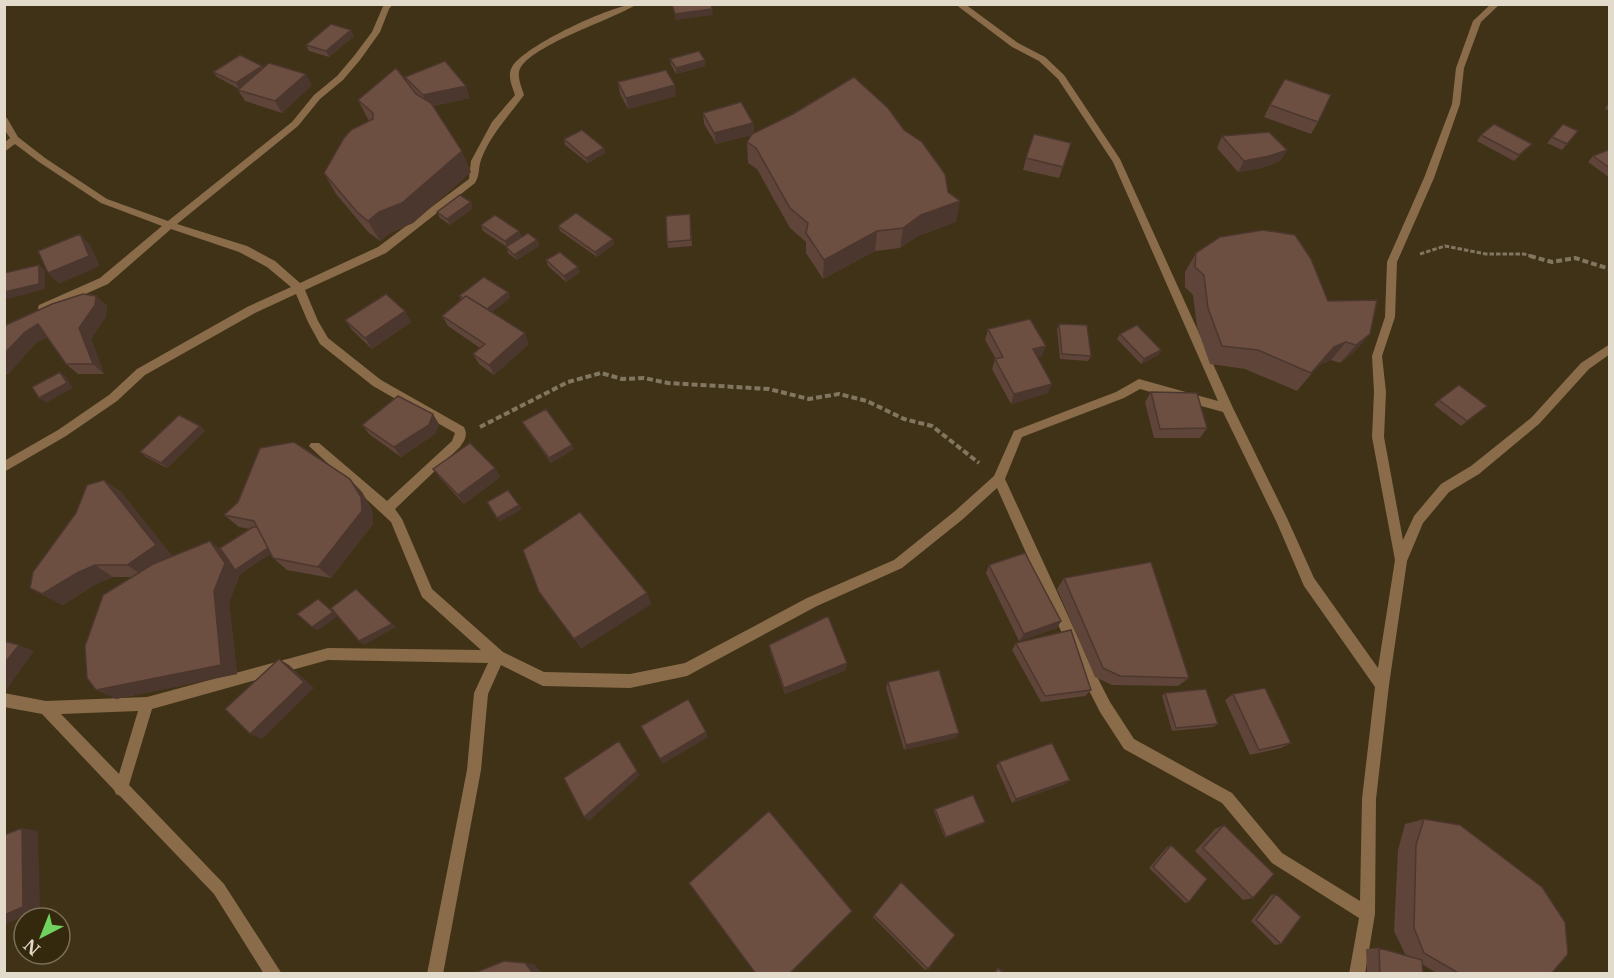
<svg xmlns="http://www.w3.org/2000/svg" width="1614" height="978" font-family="'Libre Baskerville',serif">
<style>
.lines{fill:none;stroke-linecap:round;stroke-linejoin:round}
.path-far1{stroke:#817660;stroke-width:3;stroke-dasharray:4.5 2;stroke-linecap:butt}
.path{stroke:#817660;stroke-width:4;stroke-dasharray:6 3;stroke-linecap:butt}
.minor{fill:#8a6c4a;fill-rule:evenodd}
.wall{fill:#5e4439}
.shaded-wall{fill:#4c372e}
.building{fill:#6d4f42;stroke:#4c372e;stroke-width:1.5}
</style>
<rect width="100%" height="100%" fill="#3f3217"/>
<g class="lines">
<path class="path-far1" d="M1420,254l25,-8 41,8h38l11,3"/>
<path class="path" d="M1530,256l22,6 23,-4 35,11
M480,427l88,-45 33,-9 21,6 22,-1 24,5 101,6 40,10 30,-5 28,7 37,18 28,7 47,37"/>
<path class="minor" d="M384,4h9l-4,5 -9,23 -20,28 -17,20 -23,19 -22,27 -121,98 70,22 28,15 25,22 78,-36 91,-68 2,-18 21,-39 23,-27c-3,-9 -8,-19 -3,-28 12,-21 101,-63 125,-63 -22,15 -113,43 -118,68 -1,8 3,16 5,23 -15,21 -34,40 -43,65 -3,9 -1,15 -6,23l-89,70 -81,37 13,31 10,17 53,42 83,47c4,8 1,13 -4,20l-65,62 7,10 30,70 71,63 41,20 86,2 55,-11 122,-65 87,-38 61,-49 39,-35 20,-45 102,-39 23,-13 79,22 -105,-239 -55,-83 -19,-18 -27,-14 -57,-43h10l53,39 27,14 19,18 56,84 113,249 54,110 27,60 64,90 17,-108 -23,-123 2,-45 -2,-36 13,-39 2,-55 37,-84 28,-74 4,-36 17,-47 18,-17h9l-19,18 -17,46 -4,36 -26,74 -37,84 -2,55 -13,39 4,36 -2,45 19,103 11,-24 27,-32 30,-18 60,-48 50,-55 29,-19v10l-21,15 -50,55 -60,50 -30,18 -26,31 -16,38 -18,124 -13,114 -1,115 -10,60h-16l10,-56 -87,-55 -50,-60 -98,-54 -24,-37 -23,-45 -80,-179 -34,31 -61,49 -85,38 -130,70 -57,12 -87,-2 -42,-21 -13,29 -7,76 -38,204h-16l40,-204 7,-77 14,-30 -160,-3 -176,49 -23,76 95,99 58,90h-18l-50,-80 -94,-98 -4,-2 -2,-4 -72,-76 -38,-7v-14l42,8 101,-4 181,-49 153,2 -59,-53 -31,-75 -82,-76 2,-3h8l68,58 65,-60 3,-8 -82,-47 -53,-42 -12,-22 -12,-28 -41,19 -110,62 -28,26 -51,35 -62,36v-11l54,-31 51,-35 28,-26 110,-62 44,-20 -24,-20 -28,-15 -68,-23 -63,55 -61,27h-8l-1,-3 1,-3 61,-27 62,-52 -61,-23 -62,-41 -24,-18 -11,8v-9l6,-5 -6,-9v-12l3,1 11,19 27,21 62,41 61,22 124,-99 22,-27 23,-19 17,-20 18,-24zM1140,389l83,23 54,111 27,63 71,101 -13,112 -2,102 -78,-48 -50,-60 -98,-54 -24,-37 -23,-45 -82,-178 17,-42 102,-39zM138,711l-19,63 -58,-60z"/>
</g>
<path class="wall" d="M354,36l-25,21 -20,-6 -3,-6z
M670,59l35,7 -29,8 -5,-9z
M262,66l1,2 49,17 -30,28 -37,-12 -7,-11 1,-1 -22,-12 -4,-5z
M405,77l65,21 -37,8 38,66 -58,51 -23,10 -10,8 -12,-9 -32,-38 -12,-21 45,-52 -11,-21 50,-16z
M618,82l58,14 -48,13 -8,-15z
M1610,101v10l-5,-2z
M1270,105l48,17 -7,12 -47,-17z
M703,113l50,10 1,10 194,59 8,30 -38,14 -18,12 -25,3 -52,28 -17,-26v-11l-16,-14 -33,-59 -9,-6 -1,-21 4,-7 -35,9 -12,-20z
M1563,124l15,7 -16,19 -15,-7z
M1481,135l51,9 -18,17 -37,-20z
M1222,136l65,14 -7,11 -18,7 -24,4 -21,-24z
M564,139l41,14 -17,10 -23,-18z
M1071,143l-12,35 -36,-8 3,-12z
M1610,151v27l-22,-16 5,-6z
M473,208l-23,17 -10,-7 -3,-6z
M690,219l2,27 -24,2 -1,-6z
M481,225l38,6 2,6 -10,7 26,-4 2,6 -22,14 -9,-7 -1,-6 -24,-16z
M558,226l55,13 1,5 -17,13 -37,-26z
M1196,253l132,48 42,33 -16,18 -14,11 -9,-3 -12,5 -22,26 -52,-22 -35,-5 -13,-37 -4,-32 -8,-8v-15z
M546,260l34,12 -14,10 -18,-16z
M508,292l2,6 -18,14 37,32 -35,31 -15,-11 -6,-10 7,-6 -32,-22 -6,-10 19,-16 -2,-4z
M96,296l11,10 -1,10 -15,23 13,35h-26l-12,-10 -19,-27 -10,5 -29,32h-4v-47z
M405,311l6,11 -39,27 -20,-19 -7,-10z
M1059,324l32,32 -3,5 -28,-2 -3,-30z
M988,329l54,27 -5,1 11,36 -37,11 -19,-35 3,-10h1l-11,-19z
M1120,334l41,16 -3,5 -17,9 -24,-25z
M1151,392l56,36 -7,10h-46l-9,-36z
M1439,400l48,6 -26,20 -27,-21z
M522,422l52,27 -23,14 -26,-36z
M439,424l-4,10 -34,23 -32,-23 -7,-9z
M200,426l5,5 -38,37 -21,-11 -6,-5z
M495,468l5,9 -36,27 -24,-26 -7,-9z
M104,480l17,12 51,64 48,-8 30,-19 -11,-2 -15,-12 138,-23 10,18 1,14 -42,54 -44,-8 -14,-12 -3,-4 -30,20 -11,28 8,72 -121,25 16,-122h-19l-17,7 -33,21 -33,-17z
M989,565l72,56 -4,7 -38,13 -33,-68z
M1064,578l125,100 -11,8 -66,-1 -17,-8 -38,-88z
M1016,643l75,47 -6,6 -44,6 -29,-52z
M769,645l77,25 -61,24 -15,-43z
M888,682l68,56 -52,12 -18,-62z
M1165,693l53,31 -5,3 -41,4 -10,-35z
M1233,694l58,49 -10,5 -31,7 -25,-55z
M999,762l71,18 -5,4 -53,19 -16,-37z
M935,809l48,15 -38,14 -11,-27z
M1424,819l127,155h-113l-16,-10 1,10h-56l-1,-25 13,-1 30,9 -4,-3 -11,-23 4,-81 7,-26z
M1224,825l29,73 -10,2 -48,-49 20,-22z
M1171,845l18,57 -4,1 -36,-35 18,-21z
M901,882l27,87 -3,1 -52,-53z
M1276,894l5,50 -6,1 -24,-24 20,-26z"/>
<path class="shaded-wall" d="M712,9l1,6 -38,5v-6z
M351,30l3,6 -25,21 -3,-6z
M705,60v6l-29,8v-6z
M262,66l4,6 -27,17 -3,-6z
M306,74l6,11 -30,28 -7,-12z
M675,85l1,11 -48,13 -2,-11z
M466,86l4,12 -42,9 -5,-12z
M753,123l1,11 -38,10 -2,-11z
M604,148l1,5 -17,10 -2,-5z
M1287,150l-7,11 -18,7 -24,4 6,-11z
M462,151l9,21 -58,51 -23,10 -10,8 -12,-20z
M960,201l-4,21 -38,14 -18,12 3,-20 18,-13z
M471,202l2,6 -23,17 -3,-6z
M519,231l2,6 -14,10 -2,-6z
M877,231l-2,20 -52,28 1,-19z
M80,234l10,11 10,21 -41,18 -11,-11z
M613,239l1,5 -17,13 -2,-5z
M537,240l2,6 -22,14 -3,-5z
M39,265l6,5v19l-37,10 -4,-3v-4z
M578,267l2,5 -14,10 -2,-6z
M508,292l2,6 -23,18 -3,-5z
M96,296l11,10 -1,10 -15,23 13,35 -11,-10 -14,-36z
M405,311l6,11 -39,27 -7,-11z
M38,324l12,11 -13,7 -29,32 -4,-2v-18l21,-22z
M525,333l4,11 -35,31 -5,-10z
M1370,334l-16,18 -14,11 16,-18z
M1346,342l-15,18 -12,5 -22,26 37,-44z
M1046,346l-4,10 -13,3 4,-10z
M1161,350l-3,5 -17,9 3,-5z
M60,372l6,5 7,11 -27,15 -7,-5z
M1052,384l-4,9 -37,11 3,-10z
M433,414l6,10 -4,10 -34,23 -7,-10z
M200,426l5,5 -38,37 -6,-5z
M572,445l2,4 -23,14 -2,-5z
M495,468l5,9 -36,27 -6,-9z
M350,479l12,13 10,18 1,14 -42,54 -13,-11z
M104,480l17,12 52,65 -28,20 -18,-12z
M519,505l3,4 -22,13 -3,-4z
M210,541l15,12 46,-7 5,4 -36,24 -11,28 8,72 -121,25 -20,-9 118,-99z
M95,565l18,12 -17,7 -33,21 -21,-11 35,-21z
M356,589l40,38 -32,18 -5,-4z
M647,593l5,11 -71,45 -7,-10z
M318,599l20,17 -21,15 -5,-4z
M1061,621l-4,7 -38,13 5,-7z
M19,645l15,6 -30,42v-29z
M279,659l10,6 25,23 -52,51 -12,-5z
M847,663l-1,7 -61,24 -1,-6z
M706,732l2,5 -45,27 -3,-5z
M959,733l-3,5 -52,12 2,-5z
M619,741l21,34 -51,46 -5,-4z
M1070,780l-5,4 -53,19 4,-4z
M985,822l-2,2 -38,14 1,-1z
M22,828l16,3 2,78 -36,16v-10z
M852,911l-2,3 -60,60h-1z
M525,963l9,1 9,10h-9z"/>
<path class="building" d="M672,4h39l1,5 -37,5z
M331,24l20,6 -25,21 -20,-6z
M699,51l6,9 -29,8 -6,-9z
M240,55l22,11 -26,17 -23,-11z
M445,61l21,25 -43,9 -18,-18z
M269,63l37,11 -31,27 -37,-11z
M396,68l20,26 15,9 31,48 -60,52 -23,9 -11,9 -11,-9 -33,-39 20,-35 7,-8 22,-11v-6l-15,-13z
M666,70l9,15 -49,13 -8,-16z
M854,77l34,31 16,22 18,12 23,32 3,18 12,9 -39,14 -18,13 -26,3 -53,29 -18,-27 2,-10 -18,-15 -34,-60 -9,-6 5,-8 41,-20z
M1285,79l46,16 -13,27 -48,-17z
M741,102l12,21 -39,10 -11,-20z
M1494,124l38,20 -13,11 -38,-20z
M1563,124l15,7 -11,13 -15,-7z
M582,130l22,18 -18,10 -22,-19z
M1269,132l18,18 -18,6 -25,5 -22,-25z
M1034,134l37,9 -8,24 -37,-9z
M1608,150l2,1v17l-17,-12z
M460,195l11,7 -24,17 -10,-7z
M576,213l37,26 -18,13 -37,-26z
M690,214l1,26 -24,2 -1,-26z
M495,215l24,16 -14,10 -24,-16z
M1263,230l32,5 16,24 17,42 49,-1 -7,34 -14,11 -10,-3 -12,5 -23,26 -53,-23 -36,-4 -14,-38 -4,-33 -9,-8 1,-14 24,-16z
M528,233l9,7 -23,15 -8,-8z
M80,234l9,22 -41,17 -10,-22z
M560,252l18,15 -14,9 -18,-16z
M39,265v19l-35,8v-19z
M484,277l24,15 -21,17 -21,-13 -3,2 -4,-2z
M83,294l13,2 -1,9 -16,23 14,36h-27l-28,-40 -13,8 -21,22v-27l4,-3 44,-20z
M386,294l19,17 -40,27 -20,-18z
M466,296l59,37 -36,32 -16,-11 12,-10 -43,-28z
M1030,319l16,27 -13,3 19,35 -38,10 -19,-35 8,-2 -15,-28z
M1059,324l28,1 4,31 -29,-2z
M1137,325l24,25 -17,9 -24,-25z
M60,372l7,11 -28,15 -7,-11z
M1459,385l28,21 -20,15 -28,-21z
M1151,392l46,1 10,35 -47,1z
M398,396l35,18 -4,11 -35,22 -32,-22z
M546,409l26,36 -23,13 -27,-36z
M179,415l21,11 -39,37 -21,-11z
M294,442l56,37 11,18 1,14 -44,56 -45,-9 -19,-37 -30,-6 14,-13 22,-54z
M470,443l25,25 -37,27 -25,-26z
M104,480l52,65 -29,20h-32l-18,8 -35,21 -12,-6 3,-16 43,-59 11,-28z
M508,490l11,15 -22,13 -10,-16z
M580,512l67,81 -73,46 -35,-47 -16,-42z
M253,527h4l11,21 -33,22 -15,-22z
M210,541l15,22 -11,28 7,74 -125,25 -9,-12 -2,-32 18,-51 50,-31z
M1025,553l36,68 -37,13 -35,-69z
M1151,562l38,116 -69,-2 -17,-8 -39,-90z
M356,589l36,35 -33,17 -28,-33z
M318,599l15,13 -21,15 -15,-13z
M828,616l19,47 -63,25 -15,-43z
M1071,630l20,60 -46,6 -29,-53z
M4,641l15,4 -15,19z
M279,659l25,23 -54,52 -25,-25z
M939,670l20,63 -53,12 -18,-63z
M1265,688l26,55 -32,7 -26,-56z
M1206,689l12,35 -42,4 -11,-35z
M688,699l18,33 -46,27 -19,-33z
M619,741l18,30 -53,46 -20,-39z
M1052,743l18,37 -54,19 -17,-37z
M973,795l12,27 -39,15 -11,-28z
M769,811l83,100 -63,63h-33l-67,-91z
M1424,819l36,6 82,62 23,35 3,32 -17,20h-91l-36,-21 -10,-25 2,-83z
M1224,825l50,49 -21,24 -50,-50z
M22,828l1,79 -19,8v-80z
M1171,845l36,34 -18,23 -36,-35z
M901,882l54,53 -27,34 -54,-54z
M1276,894l25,23 -20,27 -25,-24z
M1379,948l43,12 1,14h-43z
M504,961l21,2 9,11h-62z
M998,968l6,6h-10z"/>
<rect width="1614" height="978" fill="none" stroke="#e2dacb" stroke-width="12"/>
<g transform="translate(42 936) rotate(222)"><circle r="28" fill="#34280d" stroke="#7a6f59" stroke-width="1.5"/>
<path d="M0-4.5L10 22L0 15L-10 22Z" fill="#70d35f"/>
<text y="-9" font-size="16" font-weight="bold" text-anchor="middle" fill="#e2dacb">N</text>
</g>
</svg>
